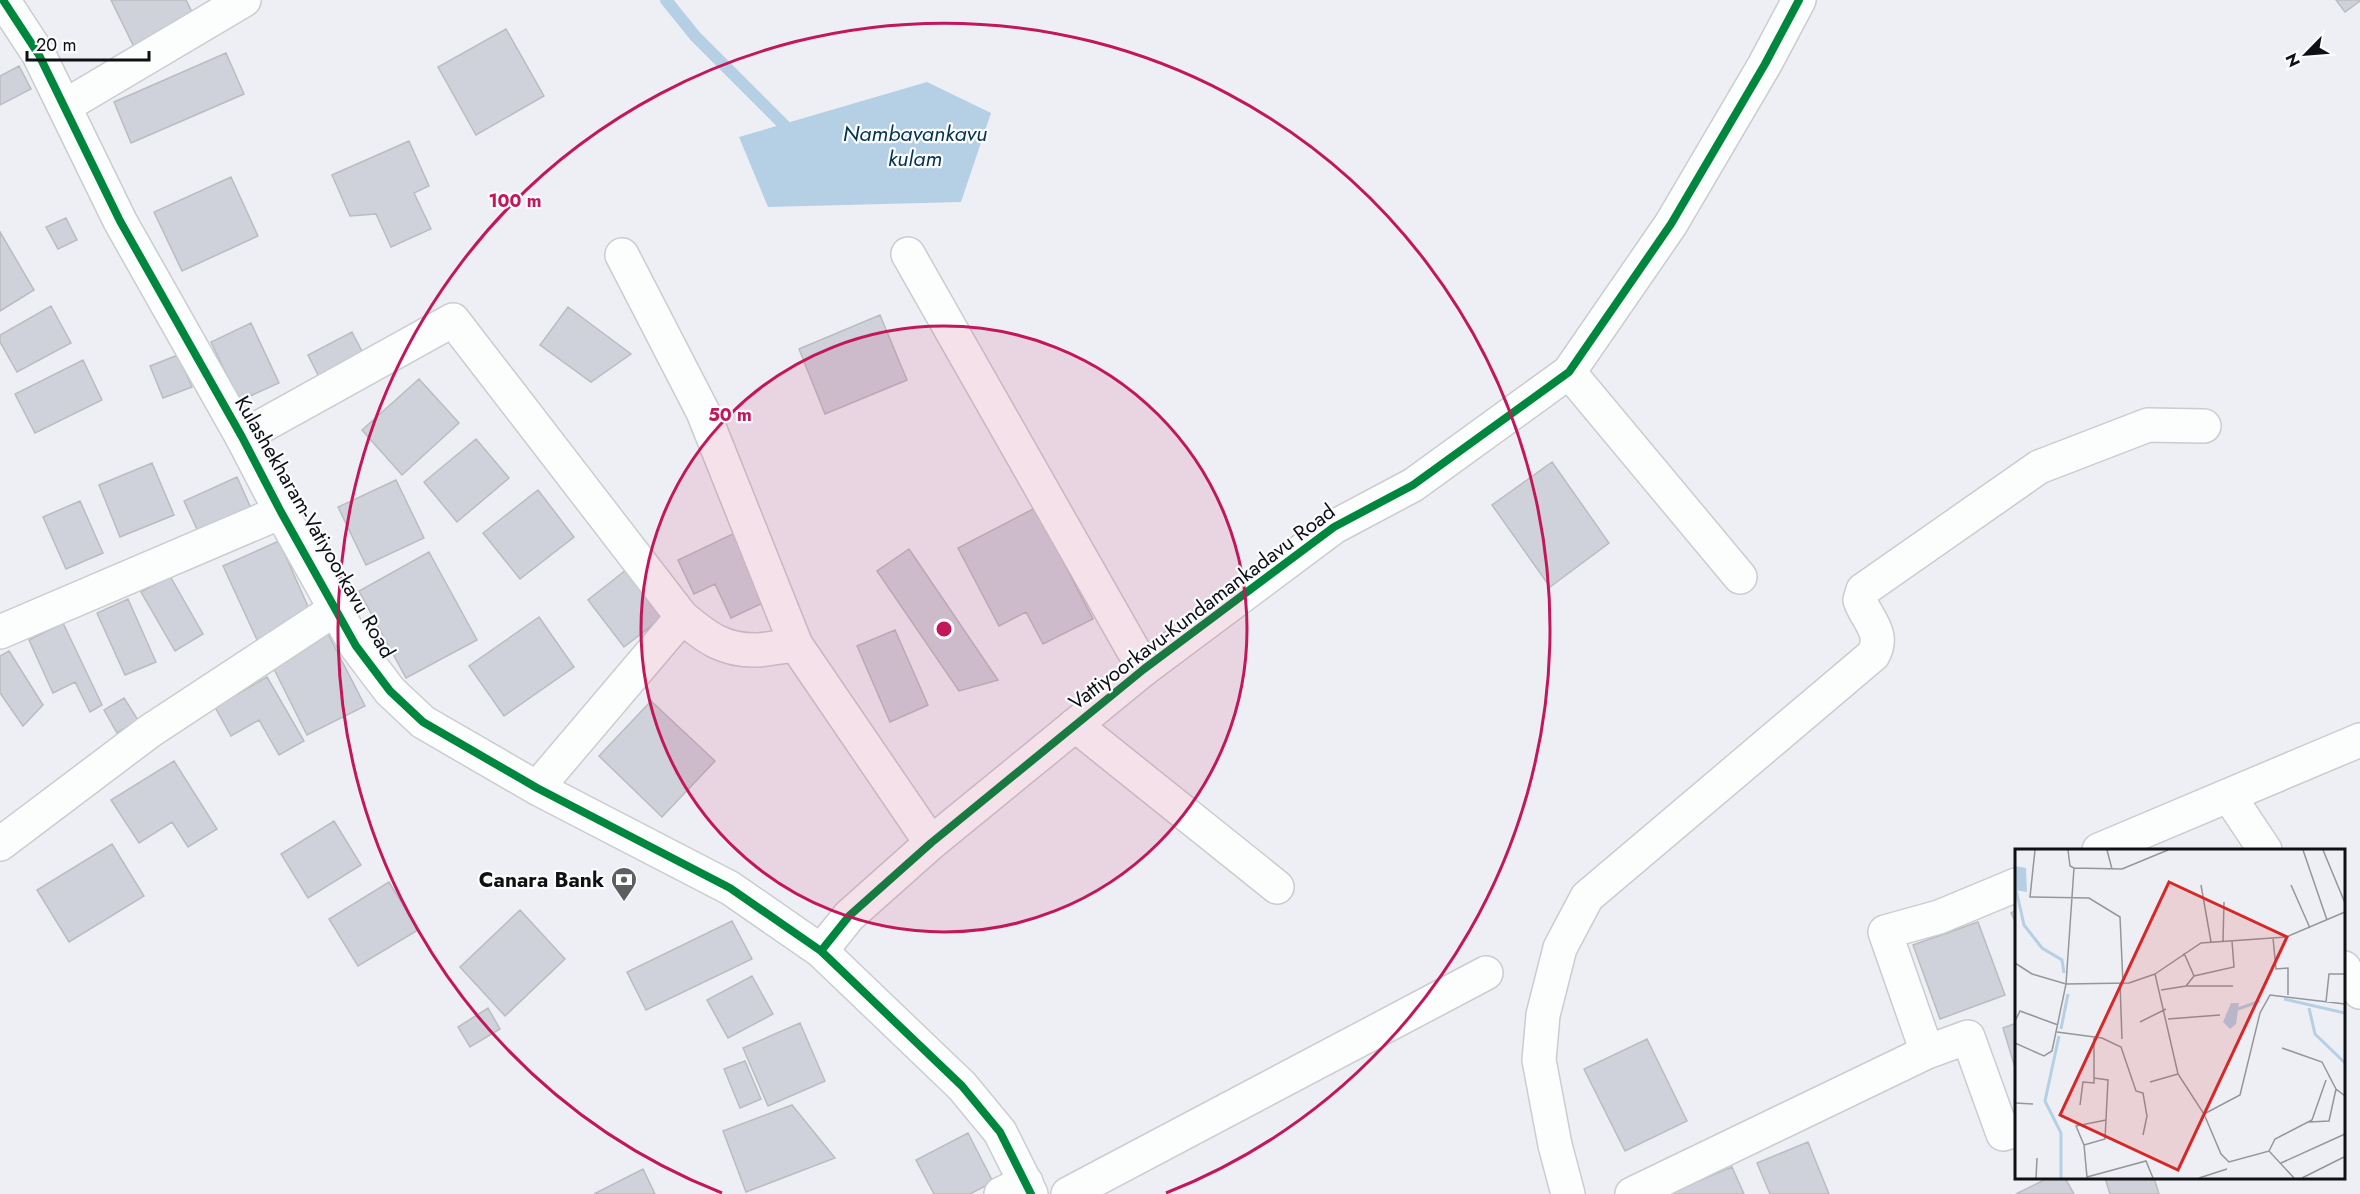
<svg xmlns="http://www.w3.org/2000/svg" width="2360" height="1194" font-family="Jost,sans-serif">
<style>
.water{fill:#b5cfe5}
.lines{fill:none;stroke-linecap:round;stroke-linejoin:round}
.stream{stroke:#b5cfe5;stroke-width:12}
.building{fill:#cfd2db;stroke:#bbbcc0;stroke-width:1.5}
.minor-casing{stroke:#cbccd0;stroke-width:36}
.tertiary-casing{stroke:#cbccd0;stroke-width:36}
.minor{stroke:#fcfdfd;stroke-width:33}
.tertiary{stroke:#fcfdfd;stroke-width:33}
.cycleway-casing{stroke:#fbfcfe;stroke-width:11}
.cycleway{stroke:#00873e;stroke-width:8}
.ring{fill:none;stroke:#c2185b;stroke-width:3}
.labels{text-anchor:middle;stroke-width:4.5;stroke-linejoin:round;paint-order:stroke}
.street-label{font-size:21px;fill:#0e1013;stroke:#fbfcfe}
.poi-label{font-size:21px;font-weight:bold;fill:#0e1013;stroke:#fbfcfe;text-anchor:end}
.water-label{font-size:22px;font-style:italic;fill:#043450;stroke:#fbfcfe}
.inset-river{fill:none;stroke:#b5cfe5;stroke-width:3}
.inset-road{fill:none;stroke:#94969a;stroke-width:1.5}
.view{fill:#d62828;fill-opacity:0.15;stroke:#d62828;stroke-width:3}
.inset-edge{fill:none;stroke:#0e1013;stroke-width:3}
.centre{fill:#c2185b;stroke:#fbfcfe;stroke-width:3}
.ring-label{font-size:18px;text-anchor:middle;font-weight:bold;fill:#c2185b;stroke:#fbfcfe;stroke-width:4.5;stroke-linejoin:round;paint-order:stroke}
</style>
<rect width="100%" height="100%" fill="#eeeff4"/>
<path class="water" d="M927,82l64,31 -30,89 -193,5 -29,-70z"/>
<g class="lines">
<path class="stream" d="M666,0l29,36 98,98"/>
</g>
<path class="building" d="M111,0h75l8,16 -60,31z
M2336,0h24v1l-15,11z
M506,29l38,67 -68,39 -38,-68z
M226,53l18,41 -113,49 -17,-41z
M19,66l12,23 -31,16v-29z
M409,141l20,45 -15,7 17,36 -40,18 -15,-33 -26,2 -18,-41z
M231,177l27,59 -76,35 -28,-59z
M66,218l11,22 -19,9 -12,-22z
M0,232l34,58 -34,21z
M51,306l20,37 -54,29 -17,-30v-7z
M568,307l63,47 -40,28 -51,-37z
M880,315l27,65 -82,34 -26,-65z
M251,323l28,60 -40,18 -28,-59z
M352,332l15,29 -44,24 -15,-30z
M178,355l14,32 -29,11 -13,-32z
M83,360l19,40 -67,33 -20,-39z
M419,379l40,44 -57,52 -40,-45z
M476,439l33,39 -52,44 -33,-40z
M1552,462l57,81 -59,44 -58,-82z
M152,463l22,52 -54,22 -21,-52z
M237,477l17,38 -53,23 -17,-37z
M396,480l28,58 -58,27 -28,-58z
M538,490l36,47 -54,42 -37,-46z
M80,501l23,52 -37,16 -23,-52z
M1035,508l58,111 -50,25 -17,-32 -27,14 -41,-78z
M737,532l32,68 -38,18 -16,-34 -21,10 -16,-34z
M279,541l35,79 -55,24 -36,-78z
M909,549l89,131 -39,11 -82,-120z
M429,552l48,88 -71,38 -47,-87z
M631,566l37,47 -44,34 -36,-47z
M170,576l33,58 -28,17 -34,-59z
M128,599l28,63 -31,13 -28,-62z
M539,617l35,50 -70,49 -35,-50z
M63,623l39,82 -12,7 -15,-30 -22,11 -24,-53z
M326,630l39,76 -58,29 -38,-76z
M895,630l33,75 -38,17 -33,-76z
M9,651l34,54 -20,21 -23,-33v-37z
M267,677l37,64 -25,14 -20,-35 -28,16 -16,-29z
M124,698l14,22 -21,13 -13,-23z
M651,701l64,60 -53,56 -63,-61z
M174,761l43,68 -29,18 -16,-25 -33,21 -28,-43z
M334,821l27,44 -53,33 -27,-44z
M112,844l32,52 -75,46 -32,-52z
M389,882l29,48 -60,36 -29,-47z
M520,910l45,49 -60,57 -45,-49z
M2016,910v13l-5,-10z
M732,921l20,38 -106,51 -19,-38z
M1978,922l27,73 -65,24 -27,-74z
M752,976l21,38 -45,24 -21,-38z
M488,1008l12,21 -30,18 -12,-20z
M800,1023l25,58 -57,25 -25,-58z
M2016,1023v48l-13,-43z
M1647,1039l40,82 -62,30 -41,-82z
M745,1061l16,38 -21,9 -16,-39z
M792,1105l43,53 -89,34 -23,-61z
M968,1133l25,49 -23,12h-36l-18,-34z
M1808,1142l21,52h-59l-13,-31z
M1732,1167l12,27h-77z
M643,1169l12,25h-61z
M2048,1178h17l9,16h-58z
M2105,1178h49l5,16h-49z"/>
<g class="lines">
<defs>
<path id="minor" d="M65,106l179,-106
M908,254l236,415
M622,255l81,157 93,233
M1569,372l171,205
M242,437l211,-117 229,297c25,21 42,34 76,33 13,-1 25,-4 38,-5l135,198
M0,632l281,-120
M1075,725l202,162
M537,788l145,-171
M2229,796l36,54
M0,844l150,-113 187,-123
M2099,850l261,-110
M2344,968l16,24
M1927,1052l-42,-120 54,-15 77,-32
M1001,1194l25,-12
M1068,1194l418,-221
M1568,1194l-13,-49 -16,-85 4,-45 17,-67 27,-51 286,-242c13,-22 -7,-36 -13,-55l3,-10 176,-123 109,-42 56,1
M1632,1194l295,-142 41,-15 35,97 13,-4"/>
<path id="tertiary" d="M3,0l36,55 81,166 122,216 39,75 75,134 34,45 33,31 114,66 193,100 91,63
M1031,1194l-31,-62 -38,-46 -141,-135 28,-35 82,-73 213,-174 190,-142 79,-42 156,-113 102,-148 94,-160 34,-64"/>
</defs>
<use href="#minor" class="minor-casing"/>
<use href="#tertiary" class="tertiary-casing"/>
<use href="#minor" class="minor"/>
<use href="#tertiary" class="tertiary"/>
<defs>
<path id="cycleway" d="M3,0l36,55 81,166 122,216 39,75 75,134 34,45 33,31 114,66 193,100 91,63
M1031,1194l-31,-62 -38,-46 -141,-135 28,-35 82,-73 213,-174 190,-142 79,-42 156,-113 102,-148 94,-160 34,-64"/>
</defs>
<use href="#cycleway" class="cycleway-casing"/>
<use href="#cycleway" class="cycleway"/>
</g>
<circle cx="944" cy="629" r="303" fill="#c2185b" fill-opacity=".12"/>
<g class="ring">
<circle cx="944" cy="629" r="303"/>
<path d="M722 1193A606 606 0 1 1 1166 1193"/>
</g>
<defs>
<symbol id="bank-pin" viewBox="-11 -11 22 30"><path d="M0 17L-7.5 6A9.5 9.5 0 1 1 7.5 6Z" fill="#5c5e62" stroke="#fbfcfe"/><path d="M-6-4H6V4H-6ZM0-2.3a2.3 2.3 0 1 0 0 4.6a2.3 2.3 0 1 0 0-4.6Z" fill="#fff"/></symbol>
</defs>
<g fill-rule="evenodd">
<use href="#bank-pin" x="609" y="865" width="30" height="40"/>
</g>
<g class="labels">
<g class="street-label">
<text transform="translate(315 527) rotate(60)" y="7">Kulashekharam-Vatiyoorkavu Road</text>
<text transform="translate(1202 607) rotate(-37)" y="7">Vattiyoorkavu-Kundamankadavu Road</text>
</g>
<g class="poi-label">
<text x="604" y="887">Canara Bank</text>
</g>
<g class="water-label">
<text x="915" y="141">Nambavankavu<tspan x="915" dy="25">kulam</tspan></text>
</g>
</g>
<g transform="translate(2015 849)">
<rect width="330" height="330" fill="#eeeff4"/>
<path d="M0,17l11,2 1,24 -12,-2zM216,154h8l-3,21 -6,5 -7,-7z" fill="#b5cfe5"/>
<path class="inset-river" d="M0,36l9,40 18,23 20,12 2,13M269,150l61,14M294,159l6,26 30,29M223,160l22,-8M46,180l7,-35M44,187l-14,65 16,32v45"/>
<path class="inset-road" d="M20,1l-5,47 59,1 31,19 3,67M92,1l5,19M288,1l24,70M308,1l22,53M59,19l48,1 46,-19M186,36l10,57M276,36l19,43M258,89l3,31 12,-1v27M208,92l1,-39M169,104l10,23M0,114l17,11 34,10 63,-1 26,-9 23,100 26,40 17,40 8,8 40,-11 25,27M140,125l46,-31 85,-6 59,-25M105,134l2,56M171,137h47M146,141l25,-4 8,-10 40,-9 -2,-26M311,153l3,-28h16M153,170l52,-4M0,172l5,-10 38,14M125,173l26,-13M42,183l45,6 19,9 15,44 7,2 4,23 -4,19M0,194l29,13 8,-5 14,-67 8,-116 -4,-2 -2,-16M267,199l40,14 14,27 9,7M135,233l28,-8M0,254l18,1M65,256l3,-23 11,1v-47M189,265l36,-19 20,-82 10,-18 75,9M91,271l-30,6 8,19 3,32 59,-16 7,17M294,273l20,-1 7,-32M69,296l21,-6 3,-59 -14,-2M254,302l6,-12 37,-19 14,-40M266,314l64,-29M21,329l1,-20M184,329l28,-9M287,329l42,-21"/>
<path class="view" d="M154,33l118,55 -109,233 -118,-55z"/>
<rect width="330" height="330" class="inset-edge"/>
</g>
<circle cx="944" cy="629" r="9" class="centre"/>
<g class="ring-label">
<text x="515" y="207">100 m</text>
<text x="730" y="421">50 m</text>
</g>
<g transform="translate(2306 54) rotate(245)" stroke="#fbfcfe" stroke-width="4.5" paint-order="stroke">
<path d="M0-4.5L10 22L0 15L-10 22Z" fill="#0e1013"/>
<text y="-9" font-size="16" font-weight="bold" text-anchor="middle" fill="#0e1013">N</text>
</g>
<path d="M27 51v9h122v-9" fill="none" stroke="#0e1013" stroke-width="3"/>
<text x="36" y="51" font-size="18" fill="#0e1013" stroke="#fbfcfe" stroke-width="4.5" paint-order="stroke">20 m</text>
</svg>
